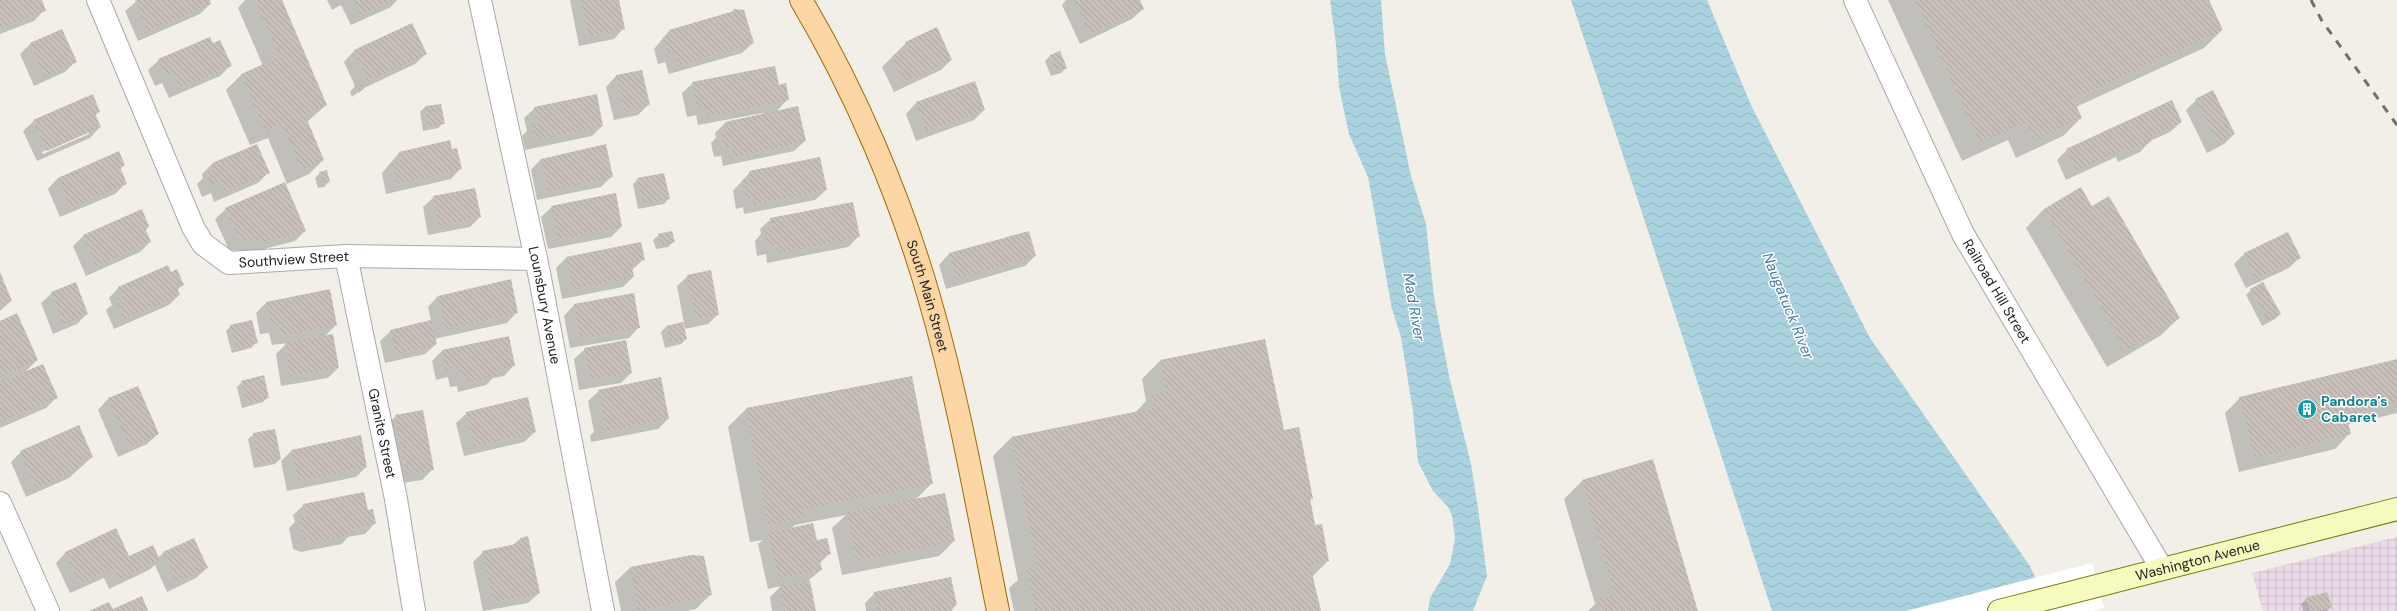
<svg xmlns="http://www.w3.org/2000/svg" width="2397" height="611" font-family="'DM Sans',sans-serif">
<style>
.industrial{fill:url(#industrial-grid)}
.water{fill:url(#water-waves)}
.pier{fill:#fff}
.shadow{fill:#0003;fill-rule:evenodd}
.building{fill:url(#building-back-hatch)}
.lines{fill:none;stroke-linecap:round;stroke-linejoin:round}
.minor-casing{stroke:#a9a9a9;stroke-width:24}
.secondary-casing{stroke:#707d05;stroke-width:24}
.primary-casing{stroke:#a06b00;stroke-width:24}
.minor{stroke:#fff;stroke-width:22}
.secondary{stroke:#f7fabf;stroke-width:22}
.primary{stroke:#fcd6a4;stroke-width:22}
.rail{stroke:#707070;stroke-width:3;stroke-dasharray:8 8;stroke-linecap:butt}
.labels{text-anchor:middle;stroke-width:3;stroke-linejoin:round;paint-order:stroke}
.street-label{font-size:14px;fill:#222;stroke:#fff}
.culture-label{font-size:14px;font-weight:bold;fill:#0d838f;stroke:#fff;text-anchor:start}
.water-label{font-size:15px;font-style:italic;fill:#4a7aab;stroke:#fff}
</style>
<defs>
<pattern id="industrial-grid" width="8" height="8" patternUnits="userSpaceOnUse"><rect width="8" height="8" fill="#ebdbe8"/><path d="M0 4h8M4 0v8" fill="none" stroke="#c9bcc7"/></pattern>
<pattern id="water-waves" width="16" height="10" patternUnits="userSpaceOnUse"><rect width="16" height="10" fill="#aad3df"/><path d="M0 5q4-4 8 0t8 0" fill="none" stroke="#92b5bf"/></pattern>
<pattern id="building-back-hatch" width="6" height="6" patternUnits="userSpaceOnUse"><rect width="6" height="6" fill="#c7bfb8"/><path d="M-1 5l2 2M0 0l6 6M5-1l2 2" fill="none" stroke="#aba49e"/></pattern>
</defs>
<rect width="100%" height="100%" fill="#f2efe9"/>
<path class="industrial" d="M2397,537v74h-134l-11,-38z"/>
<path class="water" d="M1330,0h51l4,54 26,122 15,48 8,73 15,79 22,88 7,44 9,68 -14,35h-45l2,-13 20,-34 5,-26 -3,-22 -4,-9 -15,-16 -15,-29 -5,-50 -12,-75 -9,-28 -24,-132 -19,-43 -10,-47 -3,-43z
M1571,0h136l44,105 119,233 160,228 20,45h-278c-67,-204 -132,-408 -201,-611z"/>
<path class="pier" d="M2092,563l12,45 -12,3h-186z"/>
<path class="shadow" d="M0,0h40l4,10 -10,11 -34,13z
M138,0h71l1,4 -10,10 -62,27 -13,-30z
M245,0h36l45,105 -19,17 16,38 -14,14 -22,10 -19,-46 -18,7 -24,-55 15,-15 22,-9 -25,-58z
M327,0h70l-6,7 -40,18 -10,-20 -9,5z
M570,0h48l6,28 -10,11 -35,7z
M1066,0h72l5,9 -11,10 -52,25 -18,-39z
M1888,0h320l14,30 -18,18 -128,59 5,11 -18,18 -47,22 -8,-18 -46,21z
M734,10l19,33 -11,10 -73,21 -4,-12 -7,2 -4,-15 15,-18 62,-18z
M412,24l14,30 -11,10 -53,25 -10,8 -2,-5 5,-6 -11,-24 10,-11z
M906,43l45,17 -10,10 -47,22 -12,-25z
M30,44l45,18 -10,10 -31,14 -14,-32z
M212,44l18,22 -10,10 -51,22 -7,-15 -7,3 -7,-16 11,-10z
M1050,56l16,12 -5,5 -10,3 -6,-15z
M641,71l8,33 -11,11 -24,5 -8,-33 10,-11z
M693,83l85,3 10,13 -12,13 29,29 -11,10 -71,15 -2,-10 -7,1 -3,-14 5,-5 -1,-5 10,-10 38,-8v-2l-65,12 -2,-10 -9,2 -5,-24z
M974,83l10,27 -10,10 -58,21 -10,-27 10,-11z
M2196,100l38,34 -10,10 -17,9 -21,-43z
M425,107l18,16 -5,5 -15,3 -3,-19z
M535,108l67,18 -10,10 -67,14 -3,-14 5,-5 -3,-13z
M99,111l-4,5 5,11 -10,11 -53,23 -14,-30 11,-10zM89,132v2l-46,20 -1,-2z
M2181,122l-11,10 -20,9 -10,11 -22,10 -2,-5 -50,23 -9,-20 10,-10z
M449,142l2,8 10,18 -10,11 -65,15 -4,-21 17,-20z
M119,153l5,12 -4,4 6,14 -11,11 -55,23 -12,-28 10,-11z
M541,159l71,17 -11,11 -64,13 -6,-30z
M212,164l56,9 -10,10 -44,19 -3,-9 -9,4 -5,-13 6,-6 -1,-4z
M750,172l76,18 -11,10 -71,14 -1,-7 -7,2 -3,-18z
M320,173l9,8 -5,6 -6,1 -3,-10z
M638,179l31,19 -5,6 -26,5 -5,-25z
M434,197l46,20 -10,10 -42,8 -5,-28z
M552,207l69,20 -10,10 -63,12 -7,-32z
M2092,207l87,111 -19,18 -53,31 -81,-139 18,-19z
M226,209l79,22 -10,10 -39,10 -27,-1 -14,-31z
M141,210l4,20 5,12 -10,10 -54,24 -13,-30 10,-10z
M771,219l88,17 -11,11 -81,16 -1,-9 -9,2 -2,-15 6,-7 -1,-5z
M1028,232l7,24 -10,10 -79,23 -7,-24 10,-11z
M659,235l14,7 -5,5 -12,2 -3,-9z
M2244,254l55,4 -10,10 -43,20 -12,-24z
M566,258l78,1 -12,11 1,7 -10,10 -61,12 -6,-31z
M170,273l13,12 -6,5 2,5 -10,10 -55,24 -8,-19 6,-5 -3,-7 10,-11z
M0,274l11,27 -11,10z
M688,276l30,38 -10,10 -23,5 -8,-43z
M2251,290l29,24 -5,5 -13,7 -16,-31z
M52,293l35,21 -10,10 -24,10 -12,-31z
M438,296l79,16 -10,11 -73,16 2,5 -11,10 -40,9 -5,-22 11,-10 40,-10 -3,-14z
M266,303l70,22 -12,12 14,31 -10,10 -47,8 -5,-32 11,-11 -15,2 -3,-12 -9,1 -4,-21z
M574,305l65,22 -10,11 -59,10 -6,-32z
M0,322l37,38 -13,13 32,25 -10,10 -46,20z
M231,326l25,17 -5,5 -19,5 -6,-22z
M666,327l20,12 -5,5 -16,4 -4,-16z
M1264,340l19,91 29,67 -2,2 5,26 13,35 -16,16 8,34h-306l-5,-23 9,-8 -25,-124 18,-18 124,-25 11,-12 -4,-22 18,-18z
M585,349l46,24 -10,10 -42,7 -5,-31z
M442,351l72,14 -10,11 -11,2 -7,7 -28,7 -1,-6 -7,1 -2,-10 -12,3 -4,-19z
M2397,360v53l-50,12 2,9 -14,15 -96,23 -14,-59 15,-15z
M911,377l21,106 -17,17 39,41 -15,15 -97,19 -10,-47 14,-13 -51,10 -4,4 25,12 14,12 -10,10 1,7 -12,10 6,31h-43l-2,-14 11,-11 -13,3 -10,-45 5,-4 -13,2 -22,-115 18,-18z
M242,382l26,15 -5,5 -21,6 -5,-21z
M138,387l20,47 -11,10 -29,13 -20,-47 10,-11z
M599,391l69,28 -10,10 -67,13 -1,-6 4,-4 -6,-31z
M467,413l68,19 -11,10 -60,14 -8,-33z
M396,416l37,53 -11,11 -26,4 -11,-58z
M254,434l26,25 -5,5 -21,4 -6,-29z
M291,451l75,16 -10,10 -69,14 -6,-30z
M21,452l71,5 -23,21 -43,19 -15,-35z
M1582,481l115,130h-109l7,-7 -31,-105z
M304,505l63,6 8,12 -10,11 -17,3 -6,7 -41,8 -8,-3 -4,-21 6,-6 -2,-7z
M520,539l19,54 -11,10 -45,8 -10,-49 10,-10 30,-7z
M66,552l92,6 6,-6 43,16 -11,10 -29,14 -12,-27 -6,5 -40,19 -5,-11 -34,15 -14,-30z
M692,556l19,38 -15,15 -9,2h-66l-6,-29 15,-14z
M875,593l81,12 -5,6h-85l-1,-8z
M2306,599l25,8 -4,4h-24l-2,-7z"/>
<path class="building" d="M0,0h42l4,11 -46,17z
M135,0h75l1,4 -63,27z
M255,0h27l45,105 -22,10 19,45 -22,10 -20,-46 -17,7 -24,-57 39,-17z
M354,0h41l-34,16z
M582,0h37l6,29 -36,7z
M1074,0h66l4,9 -54,25z
M1915,0h294l14,30 -150,69 9,19 -48,22 -8,-18 -46,21z
M733,9l11,1 10,33 -75,22 -4,-13 -7,2 -5,-17 7,-1 -1,-6 65,-19z
M412,23l15,31 -59,27 -14,-31z
M937,27l15,33 -48,22 -12,-26 16,-8 -3,-6z
M62,29l15,33 -32,15 -15,-34z
M210,37l3,6 7,-3 12,26 -52,22 -7,-15 -8,3 -7,-17z
M1060,51l7,17 -11,4 -6,-17z
M775,66l4,19 7,-2 3,17 -81,16 -2,-10 -9,1 -5,-25z
M642,70l8,35 -26,5 -8,-35z
M975,81l10,29 -59,21 -10,-29z
M363,82l1,7 -6,4 -4,-7z
M2213,90l22,44 -17,9 -23,-44z
M93,94l7,18 -5,2 6,13 -54,24 -14,-31z
M597,94l6,32 -68,14 -3,-15 5,-1 -3,-17z
M2172,100l10,22 -33,15 2,5 -23,11 -2,-5 -50,23 -10,-22z
M441,104l4,20 -17,2 -3,-20z
M798,106l8,35 -73,16 -2,-11 -7,2 -3,-16 6,-1 -2,-9z
M450,140l2,9 5,-1 5,21 -65,15 -5,-22 8,-2 -1,-8z
M257,144l13,29 -45,19 -4,-9 -9,4 -6,-14 8,-4 -2,-6z
M606,144l7,33 -65,14 -7,-32z
M119,151l6,14 -5,2 7,17 -57,24 -12,-30z
M820,157l7,33 -73,14 -1,-6 -7,1 -4,-19 9,-1 -2,-8z
M327,170l3,12 -7,2 -4,-12z
M664,173l6,26 -27,5 -6,-26z
M285,182l21,49 -39,10 -27,-1 -15,-32z
M2081,187l11,19 17,-10 71,122 -54,32 -82,-141z
M475,188l6,29 -42,9 -6,-30z
M616,193l6,34 -64,12 -7,-33z
M853,202l7,35 -83,16 -1,-8 -9,1 -3,-17 8,-1 -2,-10z
M142,209l7,17 -3,4 5,12 -55,24 -13,-31z
M672,231l3,11 -15,3 -2,-11z
M1029,231l7,25 -80,23 -7,-26z
M2288,232l13,26 -45,21 -12,-26z
M641,242l4,18 -14,2 3,15 -62,12 -6,-32z
M168,265l3,7 6,-3 7,16 -7,3 3,7 -56,24 -8,-20 7,-3 -5,-9z
M711,270l8,45 -23,4 -9,-44z
M0,272l12,29 -12,5z
M511,279l7,34 -73,16 -7,-33z
M76,282l12,32 -25,10 -12,-32z
M2263,282l18,32 -13,7 -18,-32z
M330,289l7,36 -55,11 -3,-13 -8,2 -5,-23z
M634,293l6,35 -60,10 -6,-34z
M17,313l21,47 -36,16 -2,-5v-50z
M252,320l6,23 -21,6 -7,-24z
M431,320l6,24 -41,10 -6,-24z
M683,322l4,17 -17,4 -4,-17z
M333,334l6,34 -48,8 -6,-33z
M509,336l6,30 -18,4 1,5 -30,7 -1,-6 -6,1 -3,-10 -12,3 -4,-20z
M1265,339l19,91 15,-3 14,72h-3l5,26 7,-1 7,37 -19,4 11,46h-286l-8,-42 10,-2 -26,-130 143,-29 -3,-13 15,-3 -6,-32z
M626,340l6,33 -42,7 -6,-32z
M2397,359v43l-51,13 5,19 -97,24 -15,-61z
M43,364l15,34 -58,24v-40z
M264,375l5,23 -22,5 -6,-22z
M912,376l21,108 -131,25 2,9 -36,7 -22,-117z
M661,377l8,42 -68,13 -1,-7 5,-1 -7,-34z
M138,386l21,48 -30,13 -21,-49z
M528,397l8,35 -62,14 -8,-34z
M423,410l11,60 -28,5 -11,-60z
M79,425l14,32 -15,7 2,4 -44,20 -16,-37z
M275,429l6,30 -22,5 -6,-31z
M361,435l6,32 -69,14 -7,-31z
M1653,459l45,152h-97l-3,-11 17,-5 -33,-115z
M364,492l4,18 5,-1 3,15 -24,4 1,6 -42,8 -8,-3 -4,-22 7,-2 -3,-11z
M945,493l10,48 -99,20 -9,-49z
M813,523l4,17 10,-2 4,16 -12,2 3,14 -44,9 -10,-46z
M116,528l13,28 24,-11 7,15 -41,19 -5,-11 -34,16 -15,-32z
M528,536l12,57 -47,10 -11,-52 39,-8 -1,-5z
M194,538l14,30 -31,14 -14,-30z
M692,555l12,1 8,39 -74,16 -8,-44z
M951,577l6,28 -6,1 1,5h-74l-4,-19z
M810,581l6,30h-32l-4,-25z
M2327,592l5,15 -11,4h-11l-5,-13z
M142,596l6,15h-59l20,-9 4,7z"/>
<g class="lines">
<defs>
<g id="minor">
<path id="s1" d="M98,0l95,227 10,17 26,19 117,-7 190,3"/>
<path id="s2" d="M480,0l59,273 64,338"/>
<path id="s3" d="M1855,0l108,234 199,335"/>
<path id="s4" d="M346,256l50,243 18,112"/>
<path d="M0,503l48,108"/>
</g>
<g id="secondary">
<path id="s5" d="M1999,611l398,-102"/>
</g>
<g id="primary">
<path id="s6" d="M801,0c54,91 99,196 128,297 30,103 48,209 69,314"/>
</g>
</defs>
<use href="#minor" class="minor-casing"/>
<use href="#secondary" class="secondary-casing"/>
<use href="#primary" class="primary-casing"/>
<use href="#minor" class="minor"/>
<use href="#secondary" class="secondary"/>
<use href="#primary" class="primary"/>
<path class="rail" d="M2311,0l11,21 75,104"/>
</g>
<defs>
<symbol id="building-disc" viewBox="-11 -11 22 22"><circle r="9.5" fill="#0f9aa8" stroke="#fff"/><path d="M-4-6H4V6H1V3H-1V6H-4ZM-2.5-4.3h1.7v1.8h-1.7ZM.8-4.3h1.7v1.8H.8ZM-2.5-1h1.7V.8h-1.7ZM.8-1h1.7V.8H.8Z" fill="#fff"/></symbol>
</defs>
<g fill-rule="evenodd">
<use href="#building-disc" x="2296" y="398" width="22" height="22"/>
</g>
<g class="labels">
<g class="street-label">
<text dy="5" stroke="none"><textPath href="#s1" startOffset="363">Southview Street</textPath></text>
<text dy="5" stroke="none"><textPath href="#s3" startOffset="324">Railroad Hill Street</textPath></text>
<text dy="5" stroke="none"><textPath href="#s6" startOffset="323">South Main Street</textPath></text>
<text dy="5" stroke="none"><textPath href="#s2" startOffset="312">Lounsbury Avenue</textPath></text>
<text dy="5" stroke="none"><textPath href="#s4" startOffset="181">Granite Street</textPath></text>
<text dy="5" stroke="none"><textPath href="#s5" startOffset="205">Washington Avenue</textPath></text>
</g>
<g class="culture-label">
<text x="2321" y="406">Pandora's<tspan x="2321" dy="16">Cabaret</tspan></text>
</g>
<g class="water-label">
<text transform="translate(1788 306) rotate(68)" y="5">Naugatuck River</text>
<text transform="translate(1414 307) rotate(80)" y="5">Mad River</text>
</g>
</g>
</svg>
